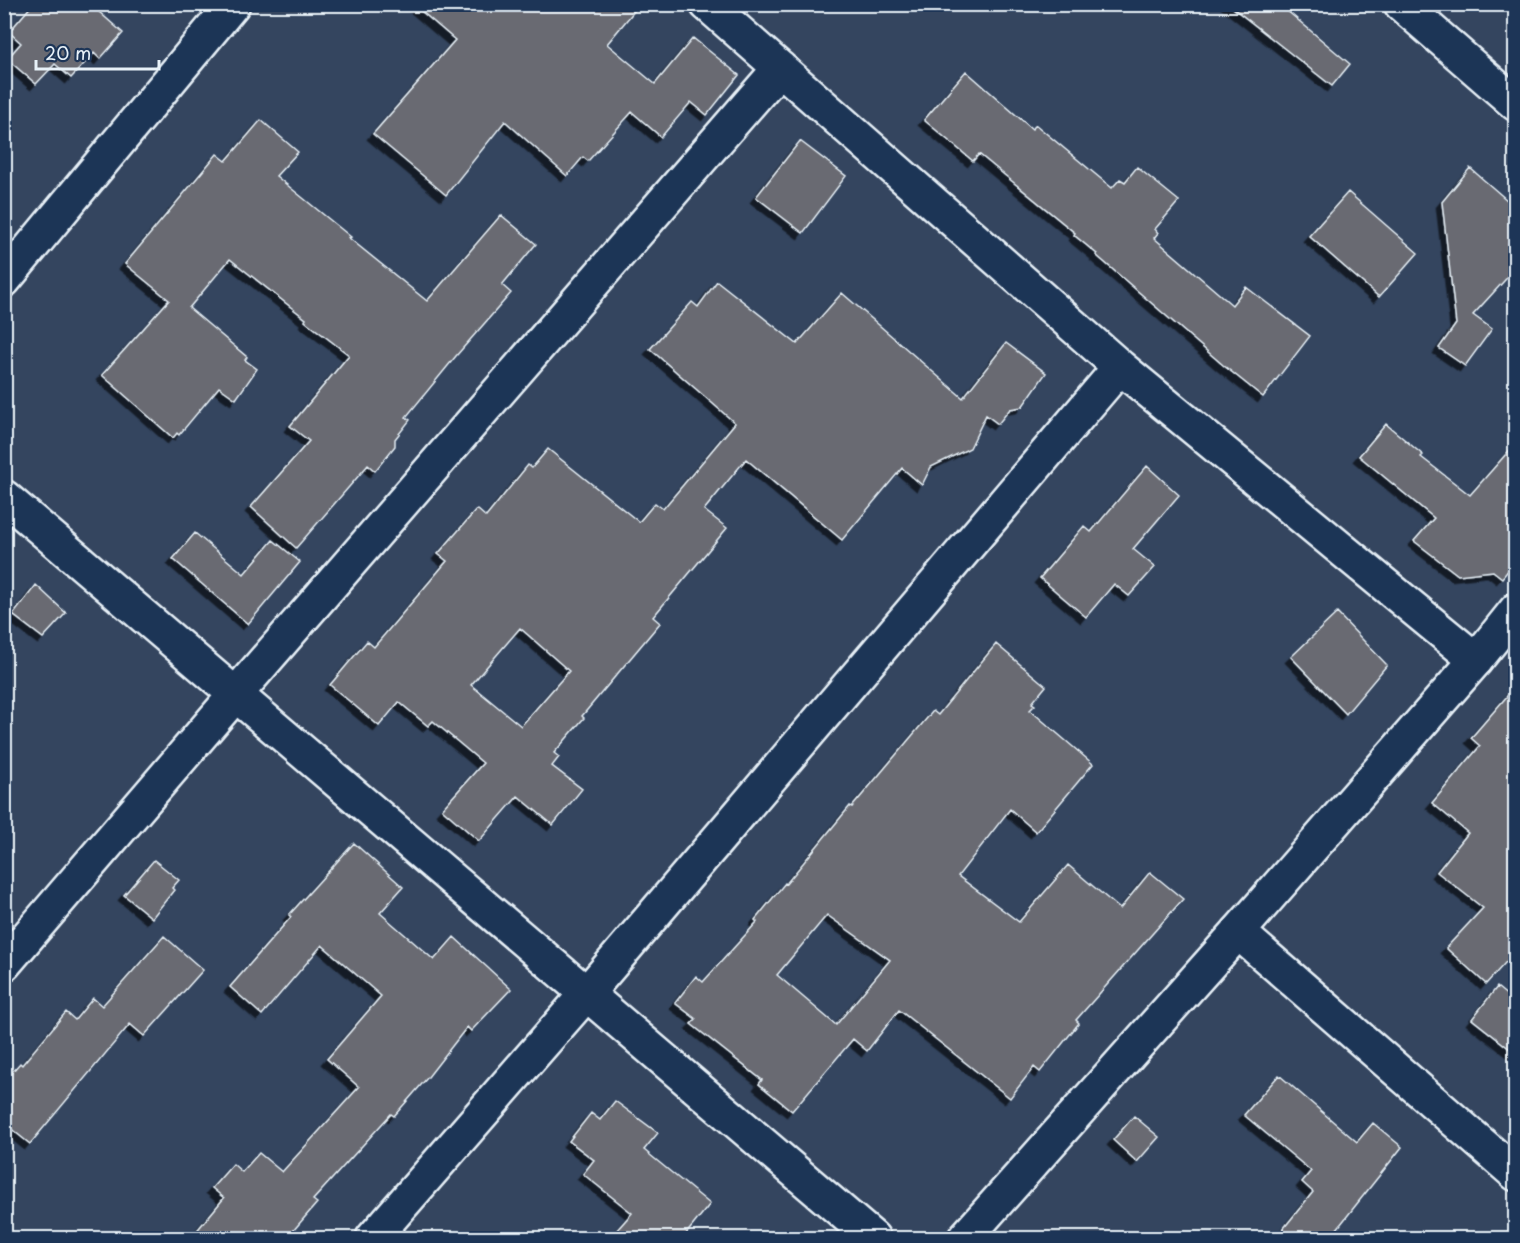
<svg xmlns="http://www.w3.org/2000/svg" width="1520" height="1243" font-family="'Playpen Sans',sans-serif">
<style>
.building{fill:#696b72;stroke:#e8f1f8;stroke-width:1.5;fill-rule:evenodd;filter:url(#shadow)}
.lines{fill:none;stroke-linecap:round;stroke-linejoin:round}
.street-casing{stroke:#e8f1f8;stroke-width:38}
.secondary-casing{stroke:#e8f1f8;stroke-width:38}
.street{stroke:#1d3557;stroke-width:33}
.secondary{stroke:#1d3557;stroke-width:33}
</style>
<defs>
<filter id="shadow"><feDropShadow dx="-5.5" dy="5.5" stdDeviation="0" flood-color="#0009"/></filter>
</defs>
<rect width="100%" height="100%" fill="#34455f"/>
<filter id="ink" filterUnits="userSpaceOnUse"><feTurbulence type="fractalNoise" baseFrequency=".0167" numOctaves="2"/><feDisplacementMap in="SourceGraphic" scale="12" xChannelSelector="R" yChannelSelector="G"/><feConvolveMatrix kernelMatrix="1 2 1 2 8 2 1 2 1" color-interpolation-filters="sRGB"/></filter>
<g filter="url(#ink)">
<path class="building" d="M33,4h57l33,29 -23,26 -6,-6 -23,25 -16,-14 -19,20 -29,-25 14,-16 -12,-11z
M413,4h227l-33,40 48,40 38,-46 46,37 -32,40 -16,-13 -30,35 -29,-25 -44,49 -5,-4 -16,19 -62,-55 -59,74 -73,-61 82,-94z
M1228,4h51l71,60 -18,22z
M966,71l66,58 4,-4 76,63 8,-9 5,3 12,-15 42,34 -24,28 3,4 -4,5 78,67 14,-18 64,49 -47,61 -40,-32 -127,-110 1,-1 -23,-19 1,-2 -96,-79 -6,7 -49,-41z
M261,120l37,32 -22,24 75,61 -2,1 78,63 74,-86 35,29 -34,41 9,8 -55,63 -50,61 4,3 -15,19v7l-20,25 -7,-6 -72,83 -45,-41 58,-66 -19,-15 59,-71 -44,-34 1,-2 -14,-11 -62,-49 -41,49 58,49 -2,3 12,9 -21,30 -17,-12 -40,48 -2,-2 -4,5 -71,-63 67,-75 -44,-36 92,-110 9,7z
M800,141l46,35 -43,57 -47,-36z
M1470,168l45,39v62l-42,46 19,14 -27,37 -26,-18 17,-24 -14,-122z
M1348,192l70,61 -39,44 -70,-61z
M717,281l80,63 45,-51 121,105 43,-55 40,30 -24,34 -12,2 -12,15 -12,-9 -16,33 -39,19 -9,18 -20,-17 -60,72 -96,-81 -42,51 23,18 -74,89 7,6 -78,93 2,2 -30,35 5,4 -7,9 30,23 -29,36 -35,-29 -39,45 -37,-32 41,-46 -50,-42 -5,5 -29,-24 -20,24 -49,-41 37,-44 7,6 73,-86 -9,-7 39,-45 9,8 42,-52 4,3 16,-19 91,73 16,-19 8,6 72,-86 -85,-74 42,-47 6,5zM520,628l49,43 -48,55 -50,-41z
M1386,424l37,31 -2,2 49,38 45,-51v118l-13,16 -9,-7 -35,4 -44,-34 20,-23 -75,-62z
M1147,466l32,29 -46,54 22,18 -26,29 -15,-12 -28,33 -46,-39 44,-52 7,6z
M195,533l49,41 29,-34 27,22 -52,62 -75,-65z
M36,585l30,28 -23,25 -30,-23z
M1337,613l50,52 -41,49 -55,-57z
M996,644l50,42 -14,17 3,2 -5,5 63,54 -57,68 -26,-23 -52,67 61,46 49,-57 52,44 30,-37 33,27 -107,121 3,3 -39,49 -6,-5 -24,31 -111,-88 -32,41 -14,-12 -61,72 -33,-27 3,-4 -71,-56 5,-5 -21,-16 21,-27 7,6 54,-60 -2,-2 30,-37 1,1 64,-78 2,1 81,-96 5,4zM827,915l63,45 -54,65 -59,-50z
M1515,687v265l-29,32 -40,-36 37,-40 -46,-36 31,-39 -36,-30 48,-57 -9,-8z
M354,843l49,44 -23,26 54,47 20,-23 57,52 -40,42 -4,-4 -39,50 -34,39 -3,-2 -78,86 4,3 -31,36h-96l34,-41 -12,-10 21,-24 9,8 17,-19 23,19 77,-85 -32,-28 54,-63 -59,-51 -60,70 -32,-28 61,-70 -2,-2z
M154,860l25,20 -7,8 2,2 -22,28 -28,-23z
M164,936l39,34 -59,66 -14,-12 -100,120 -26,-21v-42l16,-18 2,2 44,-53 9,8 18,-22 9,8z
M1497,987l18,15v51l-43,-34z
M1279,1075l78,67 16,-19 29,24 -73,92h-54l38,-47 -11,-10 9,-11 -67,-56z
M615,1101l43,32 -14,17 66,54 -28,35h-73l23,-26 -49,-39 11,-14 -25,-19 22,-28 9,7z
M1134,1116l25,21 -22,25 -24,-22z"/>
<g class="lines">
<defs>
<path id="street" d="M707,4l413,363 356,293
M1401,4l115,100
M4,280l229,-276
M4,497l869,741
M1238,932l278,242
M4,964l232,-270 544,-626
M373,1238l214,-245 533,-626"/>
<path id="secondary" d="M965,1238l273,-306 238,-272 40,-50"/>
</defs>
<use href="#street" class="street-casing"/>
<use href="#secondary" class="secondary-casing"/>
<use href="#street" class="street"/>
<use href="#secondary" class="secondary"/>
</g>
</g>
<rect width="1520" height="1243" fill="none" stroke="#1d3557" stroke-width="24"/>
<rect x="12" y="12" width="1496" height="1219" fill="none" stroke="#e8f1f8" stroke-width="2" filter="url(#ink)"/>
<path d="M36 60v9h123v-9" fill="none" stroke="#e8f1f8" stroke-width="3"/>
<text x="45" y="60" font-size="18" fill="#e8f1f8" stroke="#1d3557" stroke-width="4.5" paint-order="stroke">20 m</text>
</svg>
